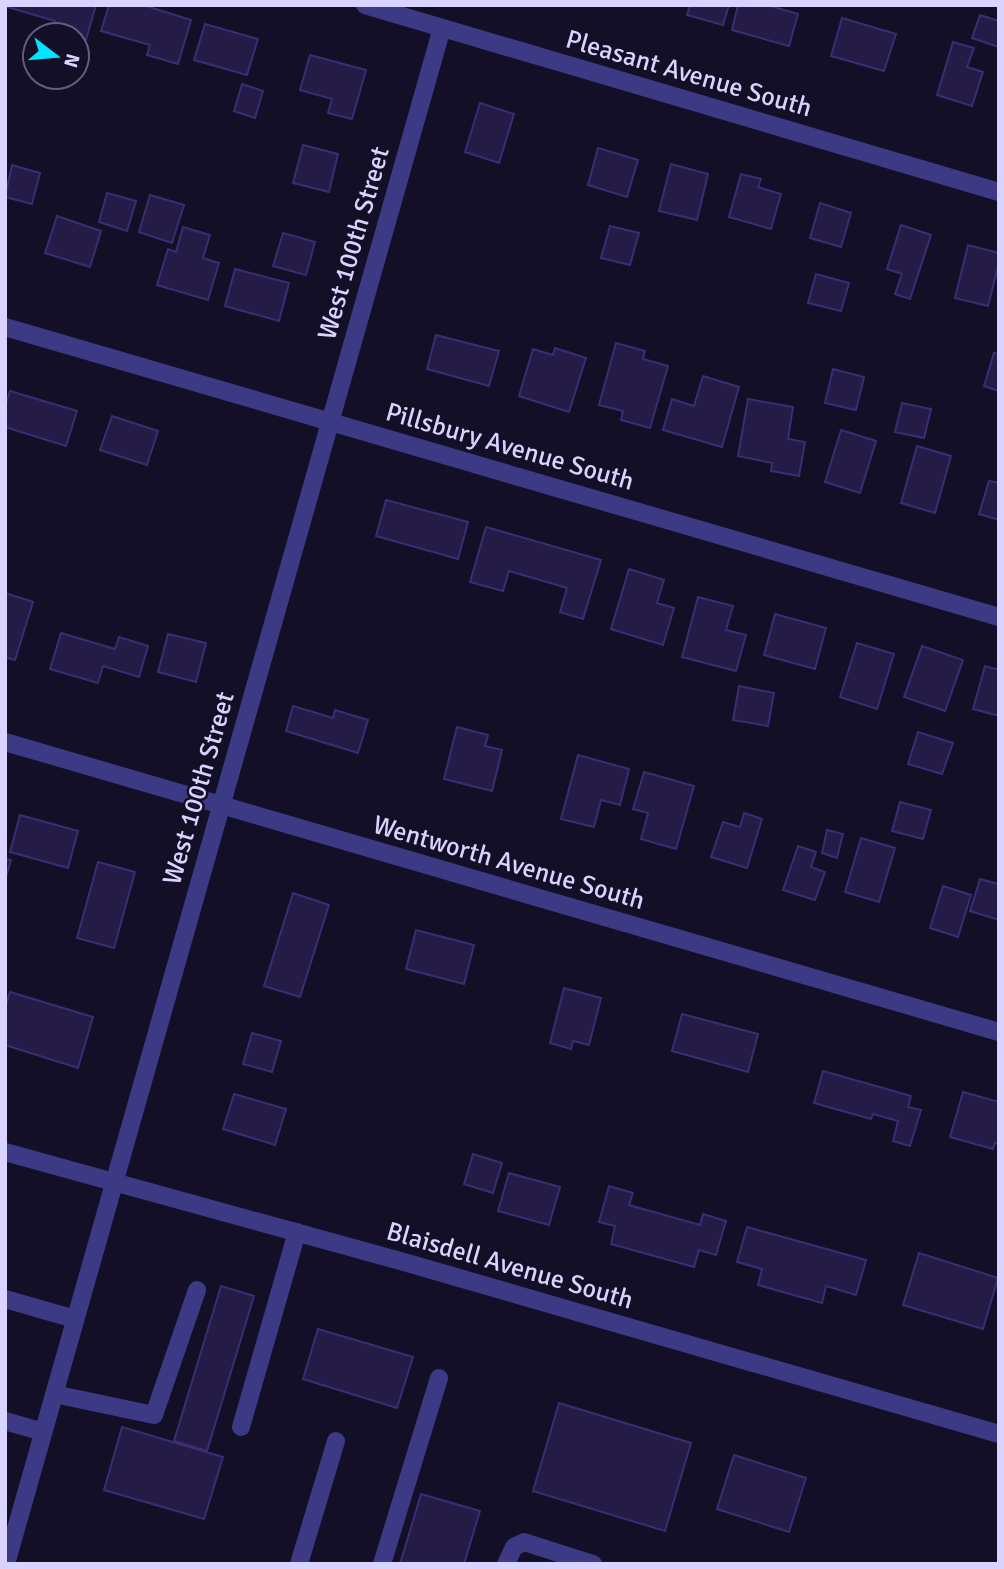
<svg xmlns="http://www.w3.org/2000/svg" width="1004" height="1569" font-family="Signika,sans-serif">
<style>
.building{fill:#241b47;stroke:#3b2d73;stroke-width:2}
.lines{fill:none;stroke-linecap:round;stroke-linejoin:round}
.minor{stroke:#3d3a85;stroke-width:18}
.labels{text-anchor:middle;stroke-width:5;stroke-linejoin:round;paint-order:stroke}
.street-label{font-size:26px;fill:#d9d4ff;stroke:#130f26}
</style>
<rect width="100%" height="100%" fill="#130f26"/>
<path class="building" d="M8,5h88l-13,45 -6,-2v-13h-27l5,-14 -48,-14z
M109,5h34l48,15 -13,44 -31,-9 3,-10 -49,-14z
M690,5h39l-6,20 -36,-10z
M738,5h29l31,9 -9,32 -57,-16z
M980,15l19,6v26l-27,-9z
M842,18l54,16 -12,37 -53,-15z
M205,24l53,15 -11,36 -53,-15z
M953,42l21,6 -7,19 16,5 -11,34 -35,-11z
M310,55l56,15 -14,49 -24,-6 4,-14 -32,-9z
M242,84l21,7 -8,27 -21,-7z
M480,103l34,11 -15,49 -34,-11z
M303,145l35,9 -9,38 -36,-9z
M598,148l40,12 -11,37 -39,-12z
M671,164l37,10 -11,46 -38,-9z
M12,165l28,8 -8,31 -27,-7z
M741,174l20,5 -3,8 23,7 -10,35 -42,-12z
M107,193l29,8 -9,30 -28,-9z
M150,195l34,10 -12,38 -33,-11z
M820,203l31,10 -10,34 -31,-9z
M57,216l44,15 -11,36 -45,-14z
M901,225l30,10 -21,64 -15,-5 7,-20 -15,-5z
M610,226l29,7 -9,32 -29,-7z
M183,227l27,8 -7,23 16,5 -11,37 -51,-15 11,-36 8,3z
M283,233l32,9 -9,33 -33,-9z
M968,245l31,8v10l-11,43 -33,-8z
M235,269l54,14 -10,38 -54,-15z
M816,274l33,9 -8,28 -33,-8z
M436,335l63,16 -10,35 -62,-17z
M616,343l29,8 -2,8 25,7 -18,62 -29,-8 2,-9 -24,-6z
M555,348l31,10 -17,54 -50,-16 14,-47 20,6z
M994,353l5,1v37l-15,-5z
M833,369l31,8 -8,33 -31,-7z
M703,376l36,11 -17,60 -59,-17 9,-31 22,7z
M10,391l67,20 -11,35 -61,-19v-21z
M748,399l45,8 -5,32 17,3 -6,34 -28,-5 1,-8 -34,-7z
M902,403l29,6 -7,29 -29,-6z
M112,416l46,15 -11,34 -47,-15z
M841,430l35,11 -16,52 -35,-11z
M917,446l34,10 -16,57 -34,-10z
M989,481l10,2v37l-20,-6z
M386,500l82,22 -10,37 -82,-23z
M486,527l115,33 -18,59 -23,-7 7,-24 -58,-17 -6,20 -33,-9z
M629,569l35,11 -7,23 17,5 -11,37 -52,-16z
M5,593l28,9 -18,58 -10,-3z
M698,597l35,9 -7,24 20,5 -10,36 -54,-14z
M775,614l51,14 -11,41 -51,-14z
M61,633l54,16 4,-12 29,9 -9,31 -36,-11 -5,17 -48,-14z
M168,634l38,9 -10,39 -38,-10z
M857,643l37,11 -17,55 -37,-12z
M922,646l41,14 -18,51 -41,-14z
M985,666l14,4v46l-26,-7z
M739,686l35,7 -6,33 -35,-6z
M293,706l40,12 2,-8 33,10 -10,33 -72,-22z
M457,727l31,8 -3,11 17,4 -10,41 -48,-12z
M918,732l35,11 -11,31 -34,-10z
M578,755l51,14 -9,36 -19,-5 -7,27 -33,-8z
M644,772l50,14 -18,63 -35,-10 7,-26 -15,-4z
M900,802l31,8 -8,29 -31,-8z
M744,813l18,6 -15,49 -36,-11 12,-35 17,5z
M20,815l58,16 -10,37 -58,-16z
M827,830l16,4 -6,24 -15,-5z
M861,838l34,10 -16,54 -34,-10z
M798,846l18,6 -5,15 14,5 -10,28 -32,-10z
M5,859l6,1 -6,20z
M98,862l37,10 -21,76 -37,-10z
M980,879l19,5v36l-29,-9z
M943,886l28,9 -13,42 -28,-9z
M293,893l36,12 -29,92 -36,-11z
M416,930l58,15 -10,39 -58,-15z
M564,988l37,10 -12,47 -16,-4 -2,8 -21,-6z
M10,992l83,25 -15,51 -73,-23v-37z
M682,1014l76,20 -10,38 -76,-21z
M252,1033l29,8 -9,31 -29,-8z
M823,1071l88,25 -3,11 13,3 -11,36 -17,-5 5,-20 -25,-7 -2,5 -57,-16z
M963,1092l36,10v42l-4,-1 -2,6 -43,-12z
M234,1094l52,15 -11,36 -52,-16z
M473,1154l29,9 -9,30 -29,-9z
M509,1173l51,14 -11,38 -51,-14z
M609,1186l24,7 -4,12 71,20 3,-11 23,7 -10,34 -17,-5 -5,17 -83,-23 4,-18 -16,-4z
M747,1227l119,33 -10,35 -30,-9 -4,17 -64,-18 4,-16 -25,-7z
M919,1253l79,25 -15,51 -80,-24z
M221,1286l33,10 -47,155 -33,-10z
M318,1329l95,28 -16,51 -94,-29z
M559,1403l132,40 -26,88 -132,-40z
M122,1427l101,30 -19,62 -100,-29z
M734,1455l72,23 -17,54 -72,-23z
M421,1494l59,17 -16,53h-64z"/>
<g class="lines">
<path class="minor" d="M365,5l634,187
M5,327l994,290
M5,742l994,290
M5,1152l406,112 588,170
M5,1299l70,20
M54,1394l100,21 43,-125
M5,1421l38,11
M241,1427l56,-195
M6,1564l436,-1536
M299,1564l37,-123
M382,1564l57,-186
M506,1564l8,-17 10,-5 69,22"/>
</g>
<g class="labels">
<g class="street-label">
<text transform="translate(689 73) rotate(16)" y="9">Pleasant Avenue South</text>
<text transform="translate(353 243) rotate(-74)" y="9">West 100th Street</text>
<text transform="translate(510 446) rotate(16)" y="9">Pillsbury Avenue South</text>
<text transform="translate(198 788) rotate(-74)" y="9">West 100th Street</text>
<text transform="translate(509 862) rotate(16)" y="9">Wentworth Avenue South</text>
<text transform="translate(510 1265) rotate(16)" y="9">Blaisdell Avenue South</text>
</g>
</g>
<rect width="1004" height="1569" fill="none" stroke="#d9d4ff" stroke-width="14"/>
<g transform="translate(56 56) rotate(106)"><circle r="33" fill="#130f26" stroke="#625e7d" stroke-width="2"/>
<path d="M0-5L12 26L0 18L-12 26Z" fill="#00e5ff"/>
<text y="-10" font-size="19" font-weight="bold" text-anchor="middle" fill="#d9d4ff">N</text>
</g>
</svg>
